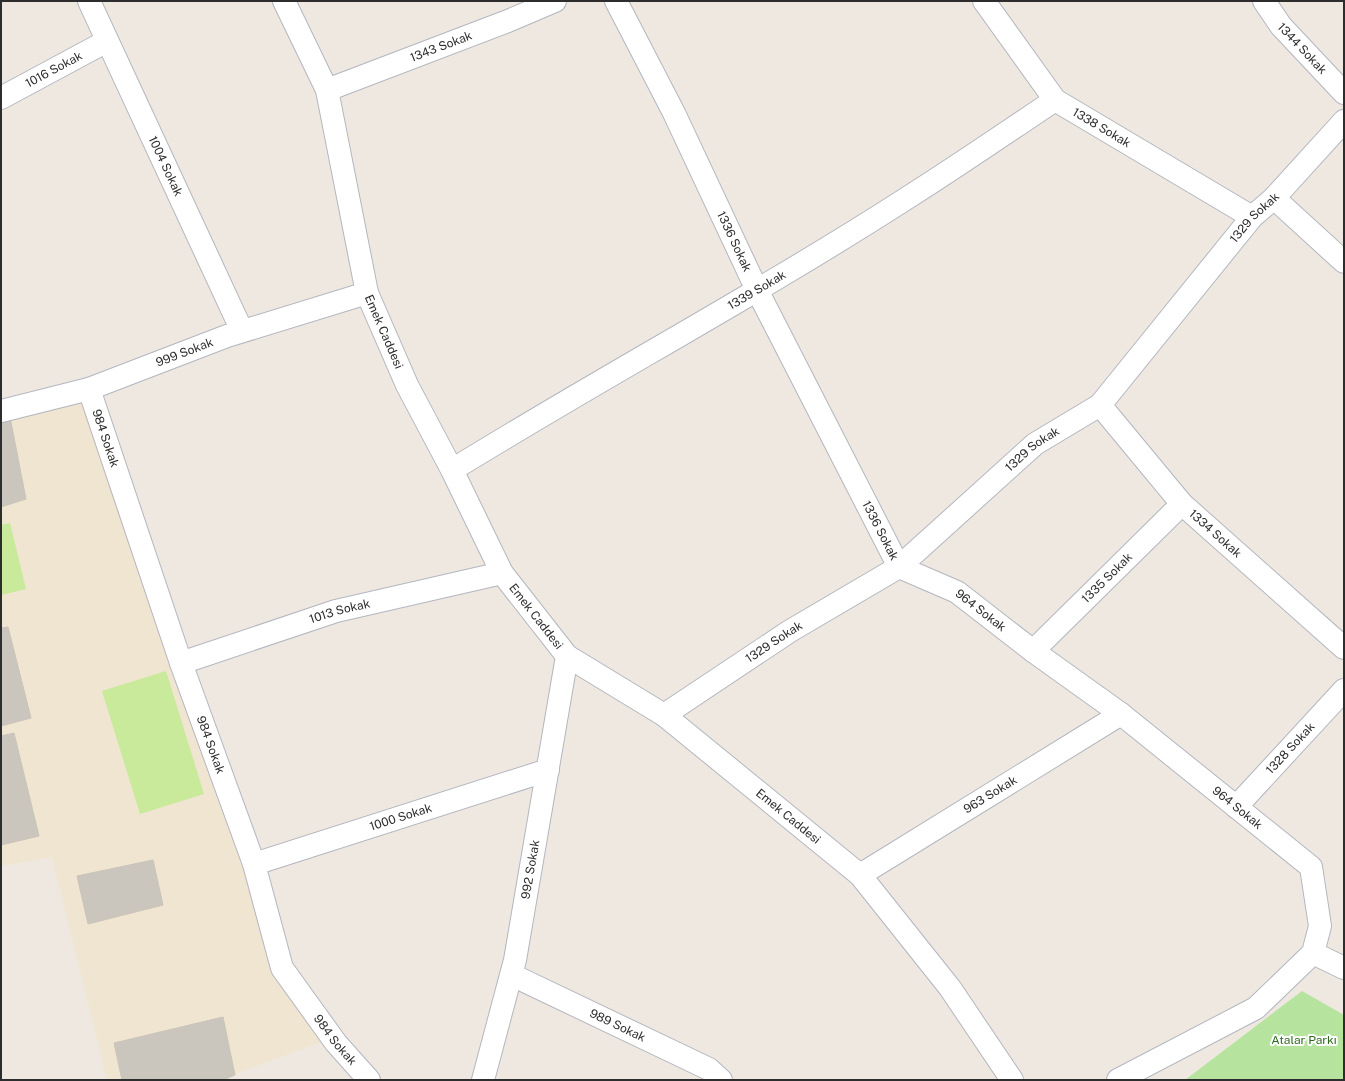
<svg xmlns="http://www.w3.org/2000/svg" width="1345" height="1081" font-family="'Public Sans',sans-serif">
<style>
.education{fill:#efe5d0}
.green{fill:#b6e39e}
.pitch{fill:#c8ea9a}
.building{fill:#cac6be;stroke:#cac4b9}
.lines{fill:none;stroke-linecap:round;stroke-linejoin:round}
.street-casing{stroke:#b3b6c0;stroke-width:24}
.secondary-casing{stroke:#b3b6c0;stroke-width:24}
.street{stroke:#fff;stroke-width:22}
.secondary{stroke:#fff;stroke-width:22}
.labels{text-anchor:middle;stroke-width:4;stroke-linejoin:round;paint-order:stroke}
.street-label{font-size:12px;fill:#2d2d2d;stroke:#fff}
.park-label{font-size:12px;fill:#2d6a1d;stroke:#fff}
</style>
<rect width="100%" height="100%" fill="#eee8e0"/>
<path class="education" d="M89,389l193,579 50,70 -113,42h-112l-55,-223 -51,9v-456z"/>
<path class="green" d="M1302,991l42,24v65h-159z"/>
<path class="pitch" d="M10,523l16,66 -25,6v-70z
M166,671l38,123 -64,20 -38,-123z"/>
<path class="building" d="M10,417l16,82 -25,8v-86z
M8,627l23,91 -30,8v-98z
M14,733l25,103 -38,9v-109z
M153,860l10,45 -75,19 -11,-48z
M223,1017l12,58 -12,5h-101l-8,-37z"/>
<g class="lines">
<defs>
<g id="street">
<path id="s1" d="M89,1l153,330"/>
<path id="s2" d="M616,1l58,112 83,177 142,277 58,25 76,59 88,63 190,153 9,59 -7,27 -57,55 -138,72"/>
<path id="s3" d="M984,1l71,99 197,117"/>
<path id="s4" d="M1264,1l17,25 63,67"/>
<path id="s5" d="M327,90l181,-69 47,-20"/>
<path id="s6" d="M1,98l106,-57"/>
<path d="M1274,198l70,64"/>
<path id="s7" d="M89,389l92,274 73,201 28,104 54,75 33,37"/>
<path id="s8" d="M1100,405l82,99 162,144"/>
<path id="s9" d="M1,411l88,-22 138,-53 140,-43"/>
<path id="s10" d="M452,470c149,-92 304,-175 452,-270 51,-32 100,-66 151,-100"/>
<path id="s11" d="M1033,651l149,-147"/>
<path id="s12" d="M181,663l155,-52 166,-38"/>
<path id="s13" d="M664,715l126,-84 109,-64 136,-123 65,-39 152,-188 22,-19 70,-77"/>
<path id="s14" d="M1236,807l108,-117"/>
<path id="s15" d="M254,864l294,-94"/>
<path id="s16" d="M860,875l261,-161"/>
<path d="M1313,953l31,15"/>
<path id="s17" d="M512,975l197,94 12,11"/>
<path id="s18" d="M483,1080l32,-120 52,-304"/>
</g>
<g id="secondary">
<path id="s19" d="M284,1l43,89 40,203 40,92 45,85 50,103 65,83 97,59 196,160 90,113 62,92"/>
</g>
</defs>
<use href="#street" class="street-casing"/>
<use href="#secondary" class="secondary-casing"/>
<use href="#street" class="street"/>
<use href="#secondary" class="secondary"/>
</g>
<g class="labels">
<g class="street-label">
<text dy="4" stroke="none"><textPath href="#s5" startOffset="122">1343 Sokak</textPath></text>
<text dy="4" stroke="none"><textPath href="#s4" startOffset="61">1344 Sokak</textPath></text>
<text dy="4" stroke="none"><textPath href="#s6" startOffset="60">1016 Sokak</textPath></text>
<text dy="4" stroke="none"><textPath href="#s3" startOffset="176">1338 Sokak</textPath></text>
<text dy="4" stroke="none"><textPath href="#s1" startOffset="182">1004 Sokak</textPath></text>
<text dy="4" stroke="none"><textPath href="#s13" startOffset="780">1329 Sokak</textPath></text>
<text dy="4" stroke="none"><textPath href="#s2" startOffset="268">1336 Sokak</textPath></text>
<text dy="4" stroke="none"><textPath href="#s10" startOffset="354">1339 Sokak</textPath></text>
<text dy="4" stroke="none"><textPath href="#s19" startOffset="348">Emek Caddesi</textPath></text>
<text dy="4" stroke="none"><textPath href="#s9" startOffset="193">999 Sokak</textPath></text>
<text dy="4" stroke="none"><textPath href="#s7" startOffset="52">984 Sokak</textPath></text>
<text dy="4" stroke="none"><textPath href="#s13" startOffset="456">1329 Sokak</textPath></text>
<text dy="4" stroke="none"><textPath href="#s2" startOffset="592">1336 Sokak</textPath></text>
<text dy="4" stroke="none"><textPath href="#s8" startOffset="173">1334 Sokak</textPath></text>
<text dy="4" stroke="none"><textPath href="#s11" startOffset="104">1335 Sokak</textPath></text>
<text dy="4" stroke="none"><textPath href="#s12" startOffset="167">1013 Sokak</textPath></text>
<text dy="4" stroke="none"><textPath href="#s2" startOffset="726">964 Sokak</textPath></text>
<text dy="4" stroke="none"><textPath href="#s19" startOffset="672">Emek Caddesi</textPath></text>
<text dy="4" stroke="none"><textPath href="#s13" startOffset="132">1329 Sokak</textPath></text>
<text dy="4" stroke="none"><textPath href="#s7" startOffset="376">984 Sokak</textPath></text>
<text dy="4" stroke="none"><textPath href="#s14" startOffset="80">1328 Sokak</textPath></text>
<text dy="4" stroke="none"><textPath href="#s16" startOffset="153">963 Sokak</textPath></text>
<text dy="4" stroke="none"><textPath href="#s2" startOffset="1050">964 Sokak</textPath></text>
<text dy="4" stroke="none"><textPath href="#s19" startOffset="996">Emek Caddesi</textPath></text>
<text dy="4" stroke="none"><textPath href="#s15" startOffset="154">1000 Sokak</textPath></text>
<text dy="4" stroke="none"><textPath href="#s18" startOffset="216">992 Sokak</textPath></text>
<text dy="4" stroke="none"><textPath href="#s17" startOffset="117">989 Sokak</textPath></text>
<text dy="4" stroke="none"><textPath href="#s7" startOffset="700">984 Sokak</textPath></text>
</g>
<g class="park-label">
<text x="1304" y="1044">Atalar Parkı</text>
</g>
</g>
<rect width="1345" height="1081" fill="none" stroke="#2d2d2d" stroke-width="4"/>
</svg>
